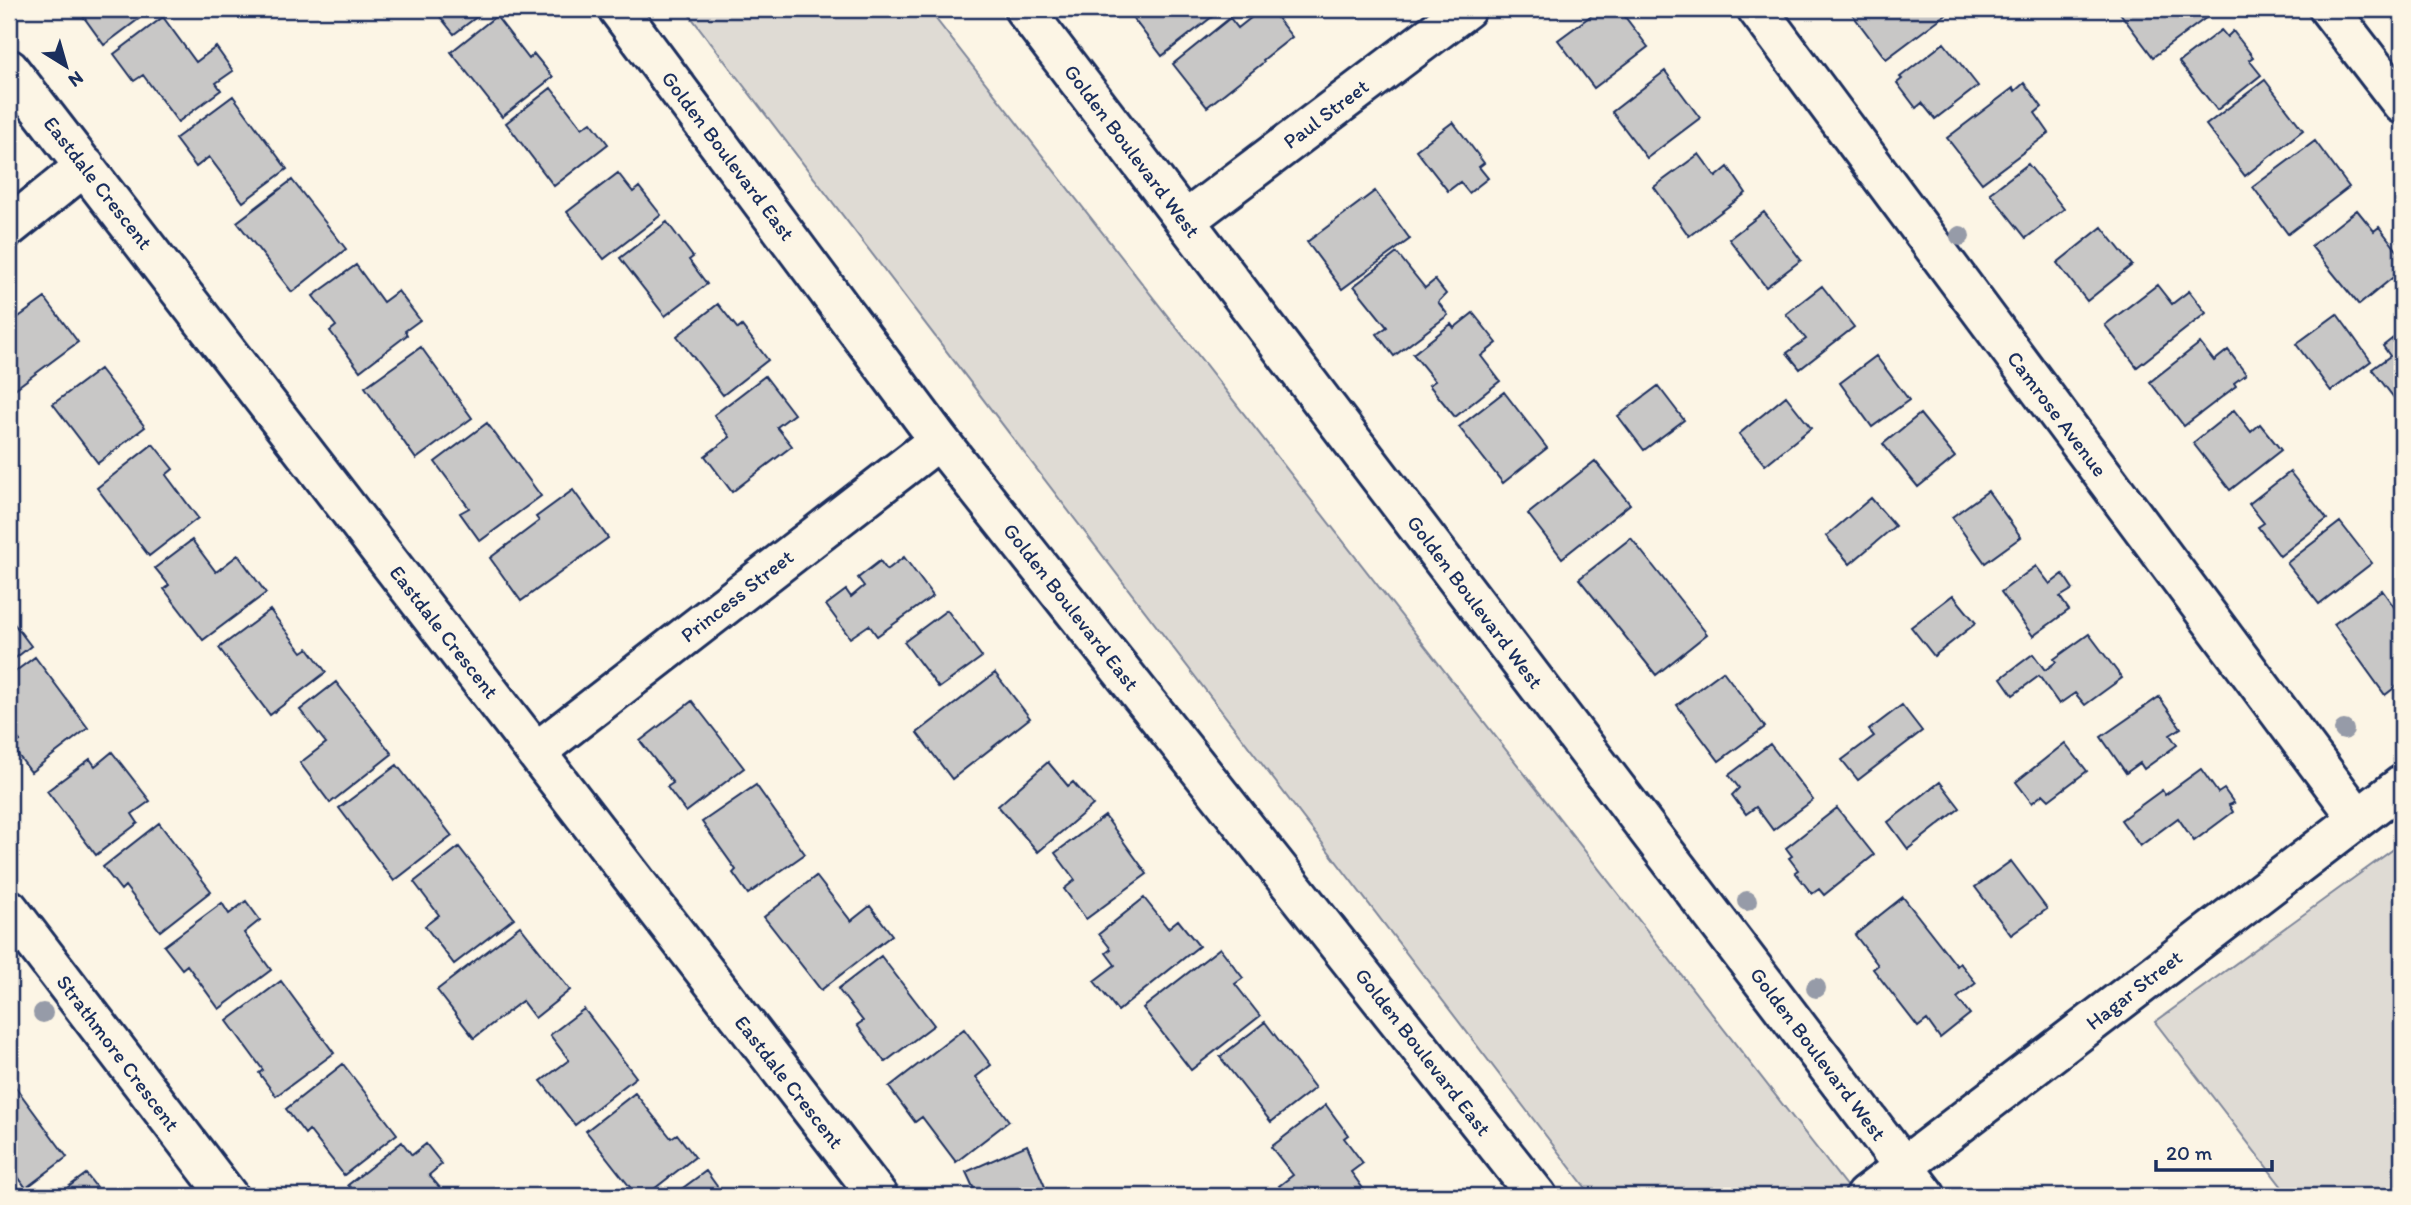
<svg xmlns="http://www.w3.org/2000/svg" width="2411" height="1205" font-family="Itim,sans-serif">
<style>
.green{fill:#dfdbd4;stroke:#7d8599;stroke-width:2}
.building{fill:#c8c7c6;stroke:#1b2f5e;stroke-width:2}
.lines{fill:none;stroke-linecap:round;stroke-linejoin:round}
.street-casing{stroke:#1b2f5e;stroke-width:44}
.street{stroke:#fcf5e5;stroke-width:38}
.tree{fill:#969ba8}
.labels{text-anchor:middle;stroke-width:6;stroke-linejoin:round;paint-order:stroke}
.street-label{font-size:21px;fill:#1b2f5e;stroke:#fcf5e5}
</style>
<rect width="100%" height="100%" fill="#fcf5e5"/>
<filter id="ink" filterUnits="userSpaceOnUse"><feTurbulence type="fractalNoise" baseFrequency=".0143" numOctaves="2"/><feDisplacementMap in="SourceGraphic" scale="14" xChannelSelector="R" yChannelSelector="G"/><feConvolveMatrix kernelMatrix="1 2 1 2 8 2 1 2 1" color-interpolation-filters="sRGB"/></filter>
<g filter="url(#ink)">
<path class="green" d="M685,9h243l926,1187h-262z
M2402,843v353h-113l-134,-174z"/>
<path class="building" d="M87,9h65l-48,36 -21,-29 6,-4z
M434,9h53l-33,25z
M1126,9h82l5,7 -51,40z
M1262,9h8l22,28 -29,23 1,2 -57,45 -34,-43 57,-46 8,10z
M1600,9h19l29,38 -54,41 -36,-48z
M1858,9h88l3,3 -63,47 -34,-45z
M2125,9h82l4,5 -58,43 -33,-44z
M496,16l33,43 5,-5 19,23 -51,40 -51,-65z
M163,17l33,45 20,-15 17,24 -17,12 5,7 -43,32 -35,-47 -9,6 -20,-27z
M2221,30l6,7 6,-6 20,26 -4,3 12,15 -44,35 -38,-48z
M1944,43l34,43 -43,33 -13,-16 -6,5 -19,-25 5,-4 -2,-2z
M1665,71l35,47 -53,40 -35,-46z
M2265,80l38,50 -58,46 -39,-51z
M2024,83l18,24 -7,6 14,20 -67,50 -35,-45 66,-50 2,3z
M551,88l31,40 9,-6 17,22 -54,42 -48,-63z
M233,96l54,73 -44,33 -34,-45 -13,10 -21,-28z
M1453,122l31,41 -5,4 9,11 -19,15 -9,-11 -12,9 -32,-41z
M2315,141l34,46 -61,47 -35,-47z
M1699,154l17,23 12,-10 18,26 -57,43 -35,-49z
M2028,164l36,45 -38,29 -36,-45z
M618,173l15,19 6,-5 22,28 -57,44 -37,-47z
M292,180l54,69 -54,43 -55,-70z
M1375,191l35,48 -68,50 -35,-47z
M2357,210l17,21 5,-4 23,30v13l-43,35 -48,-59z
M1764,212l37,48 -35,27 -37,-48z
M667,222l26,35 -4,3 18,24 -42,32 -45,-58z
M2102,227l30,38 -45,36 -30,-38z
M1397,253l28,35 10,-8 11,14 -8,8 10,13 -54,41 -17,-22 10,-7 -33,-41z
M356,265l27,37 15,-11 22,29 -15,11 2,4 -47,36 -30,-40 6,-5 -23,-30z
M2157,285l15,19 17,-13 17,22 -69,54 -32,-42z
M1822,286l32,41 -54,42 -13,-16 19,-14 -20,-25z
M45,298l33,44 -66,49 -3,-5v-62z
M718,304l20,25 4,-3 26,34 -45,35 -46,-59z
M1473,313l24,30 -16,13 19,25 -45,36 -26,-32 6,-4 -22,-27 38,-30 3,4z
M2337,314l34,47 -40,30 -35,-47z
M2402,331v69l-4,3 -26,-34 18,-13 -7,-10z
M2200,343l14,18 14,-11 18,24 -12,9 2,3 -52,40 -34,-44z
M421,347l51,71 -56,41 -51,-72z
M1876,356l33,44 -37,27 -32,-44z
M100,369l45,58 -47,36 -45,-59z
M765,376l29,38 -17,13 15,19 -60,46 -27,-36 25,-19 -16,-22z
M1658,386l26,34 -40,30 -26,-34z
M1504,392l43,56 -44,35 -44,-56z
M1786,396l25,32 -46,37 -26,-31z
M2234,410l17,22 9,-8 21,26 -51,40 -37,-47z
M1920,414l35,43 -37,30 -35,-43z
M487,423l54,73 -61,45 -20,-28 9,-5 -34,-46z
M153,444l20,25 -7,6 32,43 -49,38 -52,-68z
M1595,461l35,43 -68,54 -34,-44z
M2290,472l37,47 -47,37 -22,-29 6,-4 -15,-19z
M573,490l35,48 -87,63 -31,-43 49,-37 -3,-4z
M1988,491l33,46 -36,26 -33,-46z
M1871,498l24,28 -45,38 -24,-28z
M2340,522l32,41 -53,41 -32,-41z
M1631,538l76,96 -51,41 -77,-96z
M192,540l24,32 22,-17 28,38 -63,47 -39,-51 5,-4 -14,-17z
M904,557l29,39 -56,40 -8,-11 -19,13 -24,-33 20,-15 5,7 13,-11 -6,-8 22,-17 7,9z
M2036,566l14,18 13,-10 10,15 -13,8 9,13 -36,26 -32,-44z
M2382,590l20,28v64l-17,13 -51,-71z
M1953,595l23,28 -42,33 -23,-29z
M270,610l32,42 6,-4 18,24 -56,43 -51,-67z
M947,610l35,47 -43,31 -35,-46z
M9,617l22,29 -22,17z
M2089,634l33,44 -37,27 -10,-12 -16,11 -20,-28 -26,19 -12,-17 32,-24 12,16 11,-8 -2,-3z
M35,657l53,71 -57,44 -19,-25 8,-6 -11,-14v-51z
M1723,671l42,56 -46,34 -42,-56z
M995,673l35,45 -78,61 -35,-46z
M336,682l56,72 -62,49 -30,-40 26,-20 -26,-33z
M2159,697l22,31 -11,7 7,10 -33,24 -4,-6 -14,10 -25,-36z
M692,701l52,67 -58,44 -19,-25 6,-4 -33,-42z
M1902,705l20,26 -64,49 -16,-20 32,-24 -5,-6z
M2065,743l22,28 -38,29 -6,-6 -11,9 -16,-21z
M1770,744l43,56 -40,30 -17,-23 -10,7 -14,-19 7,-7 -10,-13z
M112,752l38,49 -18,13 6,9 -42,32 -49,-64 43,-32 5,7z
M1048,762l20,24 5,-4 20,23 -55,47 -40,-46z
M397,765l55,71 -58,45 -55,-73z
M2201,769l17,24 6,-4 10,14 -5,2 4,7 -39,29 -16,-23 -38,28 -19,-26 41,-30 3,5z
M1940,782l20,26 -52,41 -20,-27z
M756,785l49,69 -57,40 -15,-21 3,-3 -34,-48z
M1837,808l37,47 -50,40 -5,-6 -7,5 -17,-22 3,-2 -9,-12 3,-2 -6,-8z
M1105,816l42,58 -61,45 -22,-30 11,-9 -20,-27z
M159,823l52,68 -51,40 -35,-45 -4,4 -18,-23z
M459,847l55,71 -60,46 -29,-38 14,-11 -25,-33z
M2011,861l36,48 -36,26 -36,-48z
M816,876l35,45 19,-15 22,29 -71,55 -57,-73z
M1903,897l54,69 3,-3 16,20 -19,15 13,16 -30,24 -13,-18 -9,7 -45,-58 5,-4 -23,-30z
M1144,898l24,30 10,-8 21,26 -81,65 -24,-30 21,-16 -9,-12 5,-4 -12,-15z
M246,901l14,19 -16,13 27,37 -52,39 -32,-44 -5,4 -18,-23 58,-43 7,11z
M520,926l50,64 -35,28 -13,-17 -48,37 -37,-48z
M1220,948l23,30 -8,6 25,32 -69,54 -48,-62z
M881,956l53,69 -49,37 -28,-37 6,-4 -25,-32z
M281,981l53,72 -58,43 -17,-23 4,-3 -36,-49z
M584,1009l52,68 -61,48 -34,-44 28,-21 -19,-25z
M1265,1022l50,66 -44,34 -51,-65z
M964,1029l27,36 -15,12 33,44 -53,41 -34,-45 -7,5 -26,-35z
M343,1064l54,70 -53,41 -35,-45 -4,4 -19,-25z
M14,1085l53,72 -41,31 -17,-24v-75z
M635,1093l36,45 6,-4 18,23 -50,39h-8l-51,-65z
M1326,1105l22,30 -4,3 19,25 -12,9 16,22 -3,2h-55l-6,-8 -11,8h-5l-8,-10 14,-11 -22,-28z
M402,1142l10,13 14,-11 16,20 -13,11 18,21h-90l-9,-11z
M1027,1145l22,51h-72l-11,-24z
M706,1171l18,25h-52z
M86,1174l17,22h-47z"/>
<g class="lines">
<defs>
<path id="street" d="M618,9l321,431 598,756
M1024,9l902,1187
M1757,9l601,809
M2329,9l73,95
M9,69l869,1127
M1186,220l280,-211
M9,227l76,-61
M536,752l403,-312
M9,909l219,287
M1865,1196l537,-411"/>
</defs>
<use href="#street" class="street-casing"/>
<use href="#street" class="street"/>
</g>
<g class="tree">
<circle cx="1960" cy="236" r="10"/>
<circle cx="2344" cy="730" r="10"/>
<circle cx="1747" cy="901" r="10"/>
<circle cx="1816" cy="988" r="10"/>
<circle cx="43" cy="1013" r="10"/>
</g>
</g>
<g class="labels">
<g class="street-label">
<text transform="translate(1326 114) rotate(-37)" y="7">Paul Street</text>
<text transform="translate(1132 151) rotate(53)" y="7">Golden Boulevard West</text>
<text transform="translate(728 156) rotate(53)" y="7">Golden Boulevard East</text>
<text transform="translate(98 183) rotate(52)" y="7">Eastdale Crescent</text>
<text transform="translate(2057 414) rotate(53)" y="7">Camrose Avenue</text>
<text transform="translate(737 596) rotate(-38)" y="7">Princess Street</text>
<text transform="translate(1475 602) rotate(53)" y="7">Golden Boulevard West</text>
<text transform="translate(1071 607) rotate(52)" y="7">Golden Boulevard East</text>
<text transform="translate(444 632) rotate(52)" y="7">Eastdale Crescent</text>
<text transform="translate(2134 990) rotate(-38)" y="7">Hagar Street</text>
<text transform="translate(1423 1052) rotate(52)" y="7">Golden Boulevard East</text>
<text transform="translate(118 1053) rotate(53)" y="7">Strathmore Crescent</text>
<text transform="translate(1818 1054) rotate(53)" y="7">Golden Boulevard West</text>
<text transform="translate(789 1082) rotate(52)" y="7">Eastdale Crescent</text>
</g>
</g>
<rect width="2411" height="1205" fill="none" stroke="#fcf5e5" stroke-width="35"/>
<rect x="18" y="18" width="2376" height="1170" fill="none" stroke="#1b2f5e" stroke-width="2.5" filter="url(#ink)"/>
<g transform="translate(66 66) rotate(143)" stroke="#fcf5e5" stroke-width="5" paint-order="stroke">
<path d="M0-5L12 26L0 18L-12 26Z" fill="#1b2f5e"/>
<text y="-10" font-size="19" font-weight="bold" text-anchor="middle" fill="#1b2f5e">N</text>
</g>
<path d="M2156 1160v10h116v-10" fill="none" stroke="#1b2f5e" stroke-width="3.5"/>
<text x="2166" y="1160" font-size="21" fill="#1b2f5e" stroke="#fcf5e5" stroke-width="5" paint-order="stroke">20 m</text>
</svg>
